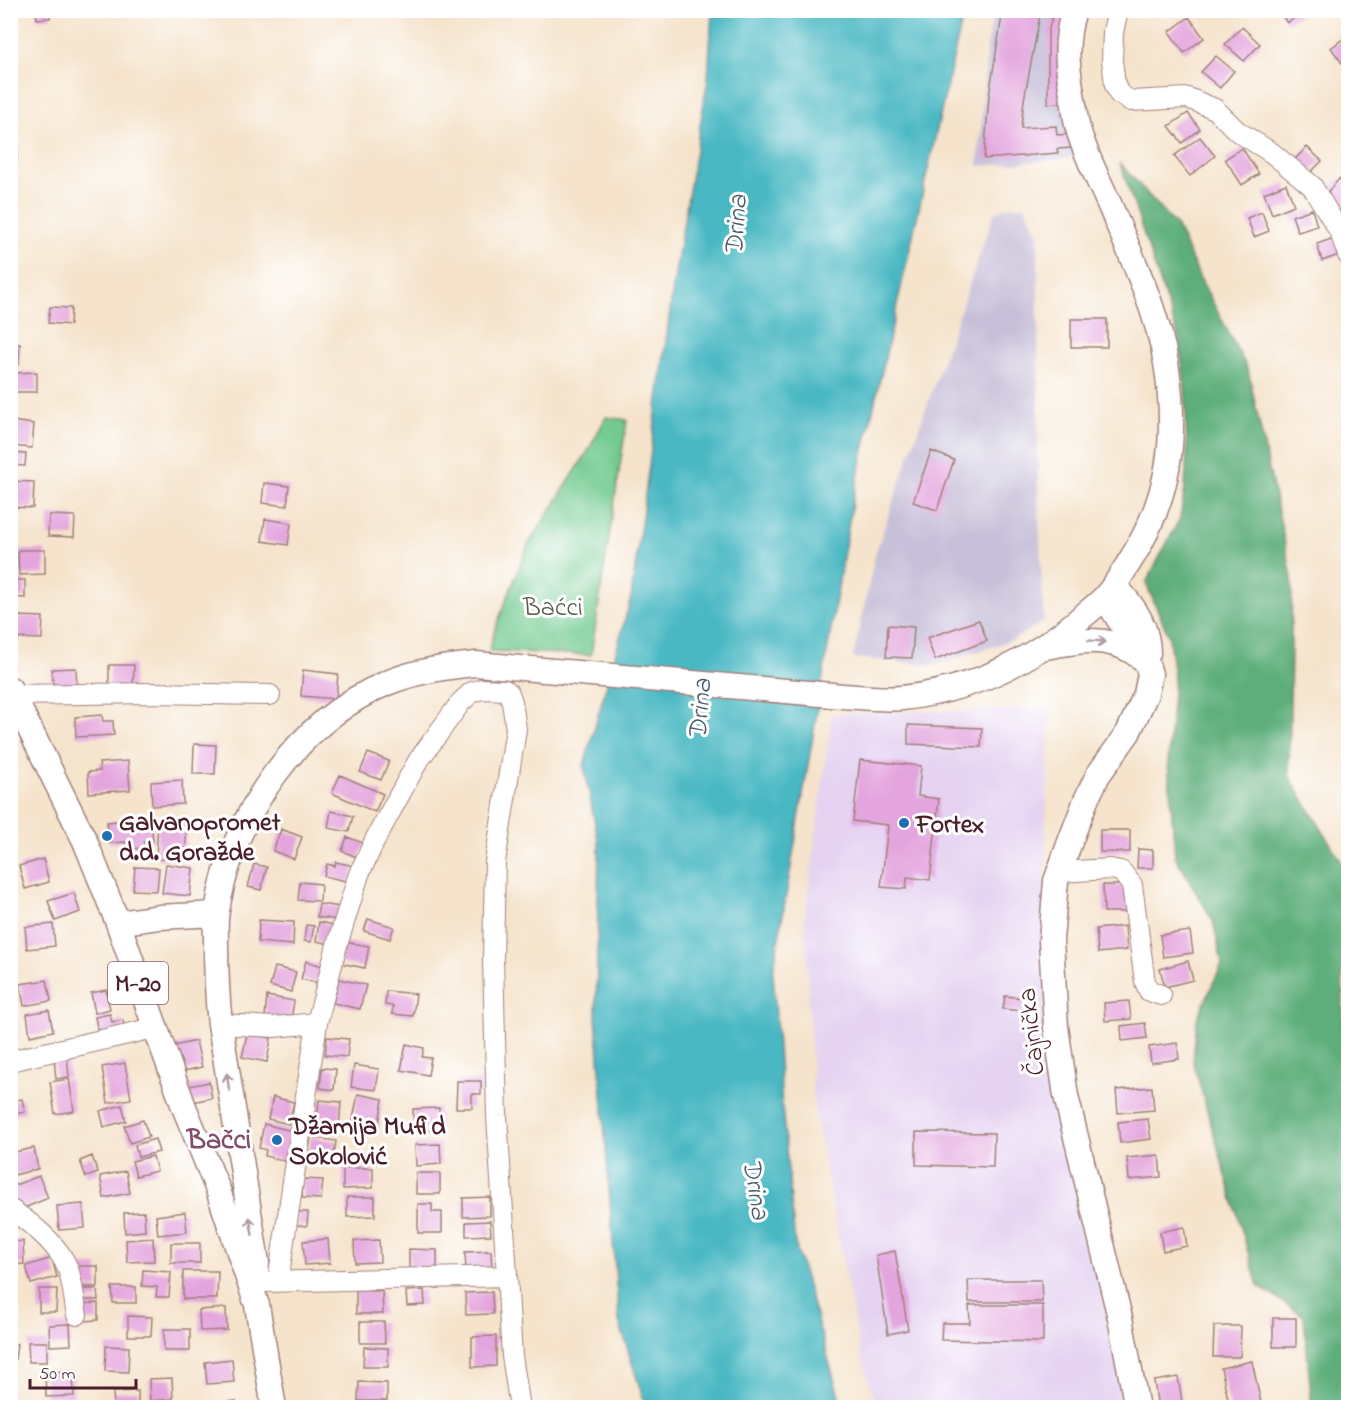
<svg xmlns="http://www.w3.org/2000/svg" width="1359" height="1418" font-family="'Indie Flower',sans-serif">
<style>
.built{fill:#e5d3f1}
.industrial{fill:#c7c0d9}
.green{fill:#72ca90;stroke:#5e745e;stroke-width:1.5}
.forest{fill:#5dae7a;stroke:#546652;stroke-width:1.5}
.water{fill:#4ab8c3;stroke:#4a6c77;stroke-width:1.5}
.building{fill:#e4a5de}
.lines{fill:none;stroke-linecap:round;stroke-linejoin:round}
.minor-casing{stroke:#a0817b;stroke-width:22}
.major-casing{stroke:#a0817b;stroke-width:27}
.minor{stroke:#fff;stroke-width:20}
.major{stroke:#fff;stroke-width:24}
.oneway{stroke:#ae9aa0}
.poi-dot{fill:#1f6fb2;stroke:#fff;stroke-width:2}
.labels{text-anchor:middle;stroke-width:6;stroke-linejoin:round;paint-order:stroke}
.shield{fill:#fff;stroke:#80626b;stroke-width:1.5}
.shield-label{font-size:24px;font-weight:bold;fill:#4a1f2b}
.park-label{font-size:26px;fill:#585b4e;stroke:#fff}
.poi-label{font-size:26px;font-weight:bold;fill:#4a1f2b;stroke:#fff;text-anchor:start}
.street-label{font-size:26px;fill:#4a1f2b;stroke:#fff}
.water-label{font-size:27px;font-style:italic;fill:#4a5c68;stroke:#fff}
.quarter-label{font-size:28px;font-weight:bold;fill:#804e6a;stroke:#fff}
</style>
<rect width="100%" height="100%" fill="#fff"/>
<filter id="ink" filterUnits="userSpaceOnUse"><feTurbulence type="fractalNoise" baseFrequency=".0167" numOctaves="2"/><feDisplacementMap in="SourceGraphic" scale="12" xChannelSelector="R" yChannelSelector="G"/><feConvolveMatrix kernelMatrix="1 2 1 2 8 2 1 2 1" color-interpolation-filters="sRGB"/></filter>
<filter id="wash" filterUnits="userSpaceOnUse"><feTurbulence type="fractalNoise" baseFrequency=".008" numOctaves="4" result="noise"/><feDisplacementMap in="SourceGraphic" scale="24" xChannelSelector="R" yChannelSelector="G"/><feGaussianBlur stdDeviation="1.35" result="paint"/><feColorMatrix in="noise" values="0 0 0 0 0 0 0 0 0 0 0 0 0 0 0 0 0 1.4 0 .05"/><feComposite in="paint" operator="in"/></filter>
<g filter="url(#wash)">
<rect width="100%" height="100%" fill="#f5e3cb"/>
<path class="built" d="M1050,708l-8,238 53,320 31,141h-249l-17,-56 -47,-250 -8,-186 27,-201z"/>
<path class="industrial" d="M994,11h77l12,144 -21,4 -84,7 9,-119z
M1025,206l13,29v264l6,122 -31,19 -78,25 -82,-7 23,-107 118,-337 11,-7z"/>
<path class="green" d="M606,417l21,3 -36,235 -102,-4 8,-27 31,-79 59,-92z"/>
<path class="forest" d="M1120,163l57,64 22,49 49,94 44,207 -3,199 52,85 3,220 4,1v325h-36l-8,-91 -46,-30 -65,-224 4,-43 25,-55 -9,-43 -38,-65 -7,-94 6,-84 -5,-41 -23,-54 34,-65 5,-30 2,-37 -2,-62 -6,-50z"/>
<path class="water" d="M712,11h252l-111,487 -80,475 9,133 13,137 47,164h-196l-27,-86 -23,-304 3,-172 -15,-79 47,-168 44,-324 33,-196z"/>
<g id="blocks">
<path class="building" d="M36,10h14v8l-13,1z
M1003,10h38l-17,90 -3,28 35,-2 1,9 15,-1 1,14 -16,1 1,4 -74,6 5,-63z
M1054,10h17l-4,92 -19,2v-72z
M1279,10h28l-20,13z
M1189,17l15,21 -20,15 -15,-21z
M1242,27l18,17 -16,17 -19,-17z
M1348,35v29l-3,3 -14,-19z
M1216,56l18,15 -14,17 -19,-16z
M1188,113l12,16 -18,14 -13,-17z
M1200,137l15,19 -25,20 -16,-20z
M10,143l8,1 -2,26h-6z
M1307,147l15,14 -14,14 -15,-14z
M1242,148l17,26 -17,11 -17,-26z
M1340,178l8,8v22l-5,6 -19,-18z
M1286,184l8,21 -22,9 -8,-21z
M1312,209l5,17 -19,6 -6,-16z
M1262,212l7,19 -15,6 -7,-19z
M1337,237l5,17 -20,7 -5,-17z
M50,307l21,1 -1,17 -22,-2z
M1071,319h36v28h-36z
M10,343l10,1 -1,21h-9z
M37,372v20h-22v-19z
M11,421l23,3 -2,24 -22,-2z
M931,451l23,9 -17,50 -24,-8z
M10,453l16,1 -1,12 -15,-1z
M10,481l24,1 -1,26 -23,-1z
M264,483l25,3 -2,20 -25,-3z
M49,515l26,1 -1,21 -26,-1z
M265,519l26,4 -3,22 -26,-4z
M18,550h27v24l-26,1z
M10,580h15v18l-15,-1z
M18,616l25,1 -1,22 -25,-1z
M979,620l8,21 -52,19 -8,-22z
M888,625l26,2 -2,31 -26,-1z
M109,665h25l-1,23h-24z
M76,668l1,22 -24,1 -1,-22z
M303,670l35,4 -2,25 -35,-3z
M102,715l1,6h10l1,14 -38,2 -1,-20z
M908,725l74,3 -1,19 -73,-3z
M194,744l22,1 -1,29h-22z
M368,753l21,8 -8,19 -21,-8z
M860,760l61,6 -3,30 21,3 -9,81 -23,-3 -1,12 -25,-2 7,-62 -35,-4z
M128,761l2,29 -41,3 -1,-21 12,-1 -1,-8z
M340,775l43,19 -8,18 -43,-19z
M182,780l1,24 -31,2 -1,-24z
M331,811l22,5 -4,16 -21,-4z
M151,818l2,23 -9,1v6l-17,1 -1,-7 -17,1 -2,-21z
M158,818l29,1 -2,41 -29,-1z
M281,829l21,8 -8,22 -21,-8z
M1100,830h30v22h-30z
M347,837l18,7 -6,14 -17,-7z
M1138,849l15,1v18h-16z
M43,859l6,23 -24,7 -6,-23z
M336,862l18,4 -4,16 -26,-6 3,-12 8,2z
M166,864l27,4 -3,28 -28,-3z
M254,864l13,3 -6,23 -13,-3z
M135,867l24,1 -2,23 -24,-1z
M300,882l21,2 -1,17 -22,-1z
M1103,885h26l1,27h-26z
M74,893l6,19 -25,9 -7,-20z
M319,904l22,3 -2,13 -22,-3z
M368,919l26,8 -4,12 -26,-8z
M259,920l35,2 -1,23 -35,-3z
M319,922l20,4 -4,19 -19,-4z
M53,924l2,22 -28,3 -2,-22z
M306,925l8,1 -3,16 -7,-1z
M1125,926l2,24 -29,3 -2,-24z
M1190,931l3,22 -30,4 -3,-22z
M345,942l24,4 -4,22 -25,-5z
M306,961l20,6 -5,17 -20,-5z
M1188,961l5,19 -28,7 -5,-18z
M275,967l21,5 -5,20 -21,-6z
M339,979l27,6 -6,24 -27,-6z
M47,980l4,21 -27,5 -4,-22z
M106,990l4,19 -15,4 -4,-20z
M386,991l30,3 -3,22 -21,-2 1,-8 -8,-1z
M267,996l27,5 -3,19 -26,-4z
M1005,996l20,2 -2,13 -20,-2z
M1129,1001l2,18 -26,2 -1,-18z
M49,1010l4,21 -23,5 -3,-22z
M15,1013l3,22 -8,1v-22z
M110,1014l2,8 11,-2 2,12 -26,5 -4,-20z
M1145,1023l2,15 -25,3 -1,-15z
M247,1034l24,4 -4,24 -25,-5z
M327,1037l22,2 -2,18 -22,-2z
M196,1041l6,26 -22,5 -6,-26z
M1177,1043l2,16 -28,4 -2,-16z
M406,1044l18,4 -2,9 9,1 -3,17 -27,-5z
M67,1056l2,21 -13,2 -2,-21z
M125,1063l6,36 -23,4 -6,-36z
M354,1065l25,4 -3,21 -25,-3z
M322,1068l14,1 -2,21 -14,-2z
M69,1079l5,32 -19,3 -5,-32z
M457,1081h24v13h-9v14h-16z
M209,1082l3,16 -20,4 -3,-16z
M1152,1087l2,23 -36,3 -2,-23z
M358,1094l25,5 -5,30 -26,-5z
M273,1097l21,5 -5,22 -21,-5z
M22,1099l3,13 -15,3v-14z
M319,1100l22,2 -2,26 -23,-2z
M122,1105l4,16 -22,6 -4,-16z
M439,1108l1,22 -26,1 -1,-22z
M1148,1119l3,20 -31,4 -2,-21z
M143,1120l6,17 -19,6 -6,-17z
M264,1124l32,8 -7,30 -24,-6 1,-6 -7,-2z
M916,1132l78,1 -1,34 -77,-2z
M311,1137l25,4 -3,22 -26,-3z
M155,1139l4,13 -21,5 -3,-12z
M440,1144l1,20 -25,2 -1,-21z
M34,1148l4,21 -24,6 -4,-11v-11z
M1159,1155l2,22 -32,3 -2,-22z
M92,1156l6,17 -12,4 -6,-16z
M153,1156l4,15 -21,5 -4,-15z
M343,1168h30v20l-30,1z
M126,1171l4,22 -26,5 -4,-22z
M416,1173h24v21h-24z
M39,1176l9,22 -31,13 -7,-16v-8z
M303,1179l20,1 -2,19 -19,-1z
M347,1197h28v19l-28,1z
M490,1197v19l-27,1v-19z
M83,1204l2,24 -26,2 -2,-24z
M418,1204h14v8h10v21h-24z
M144,1212l1,19 -20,2 -1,-20z
M185,1212l2,20 -29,3 -2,-19z
M298,1212h10l-1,14 -10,-1z
M490,1221l1,14 -25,1v-14z
M1184,1227l3,19 -24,5 -3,-19z
M153,1238l1,23 -27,1 -1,-22z
M328,1239l2,24 -25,2 -2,-24z
M379,1240l1,22 -25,1 -1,-22z
M23,1241l1,23 -14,1v-23z
M171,1243h29v20h-29z
M409,1249l28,1v23h-28z
M491,1251l1,19 -26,1 -1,-19z
M895,1251l13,79 -20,4 -12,-79z
M52,1258l5,19 -26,7 -5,-18z
M75,1266h23v21h-23z
M143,1270l28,2 -2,25h-13l1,-10 -15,-1z
M183,1271h35l-1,28h-34z
M968,1280h73l1,22h-73z
M112,1287h24v16h-23z
M39,1289h18l-1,23h-17z
M78,1289h19l1,11h-20z
M424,1290l1,15 -18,1 -1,-15z
M356,1291h26l1,23h-27z
M492,1292l1,22 -27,1 -1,-22z
M98,1303v17l-15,1 -1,-17z
M969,1305h74v37l-102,-2 1,-17h28z
M226,1308l1,22 -27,1 -1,-21z
M128,1316l24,1 -1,19h-23z
M1273,1318h23v29h-23z
M360,1322h24l1,21h-25z
M70,1324l1,21 -21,1 -1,-21z
M1214,1326h27l-1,31h-27z
M164,1329h26v22h-26z
M496,1336v30l-24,1v-30z
M28,1342h19v20h-18z
M10,1343l7,1 -2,16h-5z
M106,1346l23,1 -1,25 -23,-1z
M364,1347l24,1v19h-25z
M232,1359l2,23 -27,2 -2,-22z
M1252,1361l10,47h-32l-9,-40z
M73,1371l1,25 -28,1 -1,-25z
M1178,1377l5,31h-25l-4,-27z
M172,1378l1,21 -23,2 -1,-22z
M359,1382l28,1v18h-29z
M138,1391v17h-24l-1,-16z
M236,1401v7h-28l-1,-5z"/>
</g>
</g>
<g filter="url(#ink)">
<use href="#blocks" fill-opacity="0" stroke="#a0817b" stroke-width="1.5"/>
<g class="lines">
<defs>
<path id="minor" d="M1118,10l-5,22 -1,28 3,25 4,9 12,7 57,-3 27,11 22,22 35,22 40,33 28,46 8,23
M13,695l139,-2 118,2
M1059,872l51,-3 11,2 11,14 13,97 4,9 12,4
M220,1024l54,3 43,-4
M10,1061l144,-33
M10,1209c21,14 49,36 58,60 5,14 6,31 9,46
M278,1281l39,-258 20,-78 22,-71 18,-38 41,-75 43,-59 11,-10 10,-3 23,1 4,3 3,9 4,27 -21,133 -2,97 4,157 15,240 8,52
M266,1282l241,-6"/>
<path id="major" d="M1114,586l-2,13 1,11 34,54 3,10 -4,20 -18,39 -30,42 -12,25 -15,39 -15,42 -5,59 5,87 10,69 54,222 17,90
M1114,586c19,18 34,40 34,67
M1046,647c34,-7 69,-13 97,13
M10,689l75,152 33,82 66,184 34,83 39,115 17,103
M118,923l41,-6 57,-3
M251,1282l5,-7 1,-12 -37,-239c-3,-27 -4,-54 -4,-82 0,-10 -1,-21 1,-31 15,-95 80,-190 170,-228 29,-12 58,-16 89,-19l367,32c19,1 40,4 59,2 65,-7 124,-34 174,-76 9,-8 19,-15 28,-24 10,-11 18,-24 26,-37 40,-63 48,-125 36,-198 -9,-53 -34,-105 -55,-155 -11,-25 -24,-50 -32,-76 -3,-8 -4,-18 -5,-27 -6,-33 -11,-61 0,-95"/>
</defs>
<use href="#minor" class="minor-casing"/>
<use href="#major" class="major-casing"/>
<use href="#minor" class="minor"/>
<use href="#major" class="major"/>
</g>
<defs><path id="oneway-shaft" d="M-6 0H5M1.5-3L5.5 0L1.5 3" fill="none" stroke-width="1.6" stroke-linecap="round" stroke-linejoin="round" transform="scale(1.5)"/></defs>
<g class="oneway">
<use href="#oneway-shaft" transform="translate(1097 641) rotate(4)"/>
<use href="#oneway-shaft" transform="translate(228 1082) rotate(-98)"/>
<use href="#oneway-shaft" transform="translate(251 1226) rotate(-99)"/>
</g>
</g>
<g class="poi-dot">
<circle cx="904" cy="823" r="6"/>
<circle cx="107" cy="836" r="6"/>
<circle cx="277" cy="1140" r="6"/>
</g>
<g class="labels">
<rect class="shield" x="108" y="962" width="60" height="42" rx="4.5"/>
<g class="shield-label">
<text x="138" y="991">M-20</text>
</g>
<g class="park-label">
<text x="553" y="615">Baćci</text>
</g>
<g class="poi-label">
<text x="119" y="830">Galvanopromet<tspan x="119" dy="30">d.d. Goražde</tspan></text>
<text x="916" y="832">Fortex</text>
<text x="289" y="1134">Džamija Mufid<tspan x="289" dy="30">Sokolović</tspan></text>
</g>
<g class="street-label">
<text transform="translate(1030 1032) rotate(-96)" y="9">Čajnička</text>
</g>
<g class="water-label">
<text transform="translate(735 225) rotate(-86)" y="9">Drina</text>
<text transform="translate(699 709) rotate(-85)" y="9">Drina</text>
<text transform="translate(757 1189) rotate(81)" y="9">Drina</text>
</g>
<g class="quarter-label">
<text x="219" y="1148">Bačci</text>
</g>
</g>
<rect width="1359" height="1418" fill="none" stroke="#fff" stroke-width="36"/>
<path d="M30 1379v9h106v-9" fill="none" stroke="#4a1f2b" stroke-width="3"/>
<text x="39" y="1379" font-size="18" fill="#4a1f2b" stroke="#ffffff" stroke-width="4.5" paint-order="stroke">50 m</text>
</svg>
